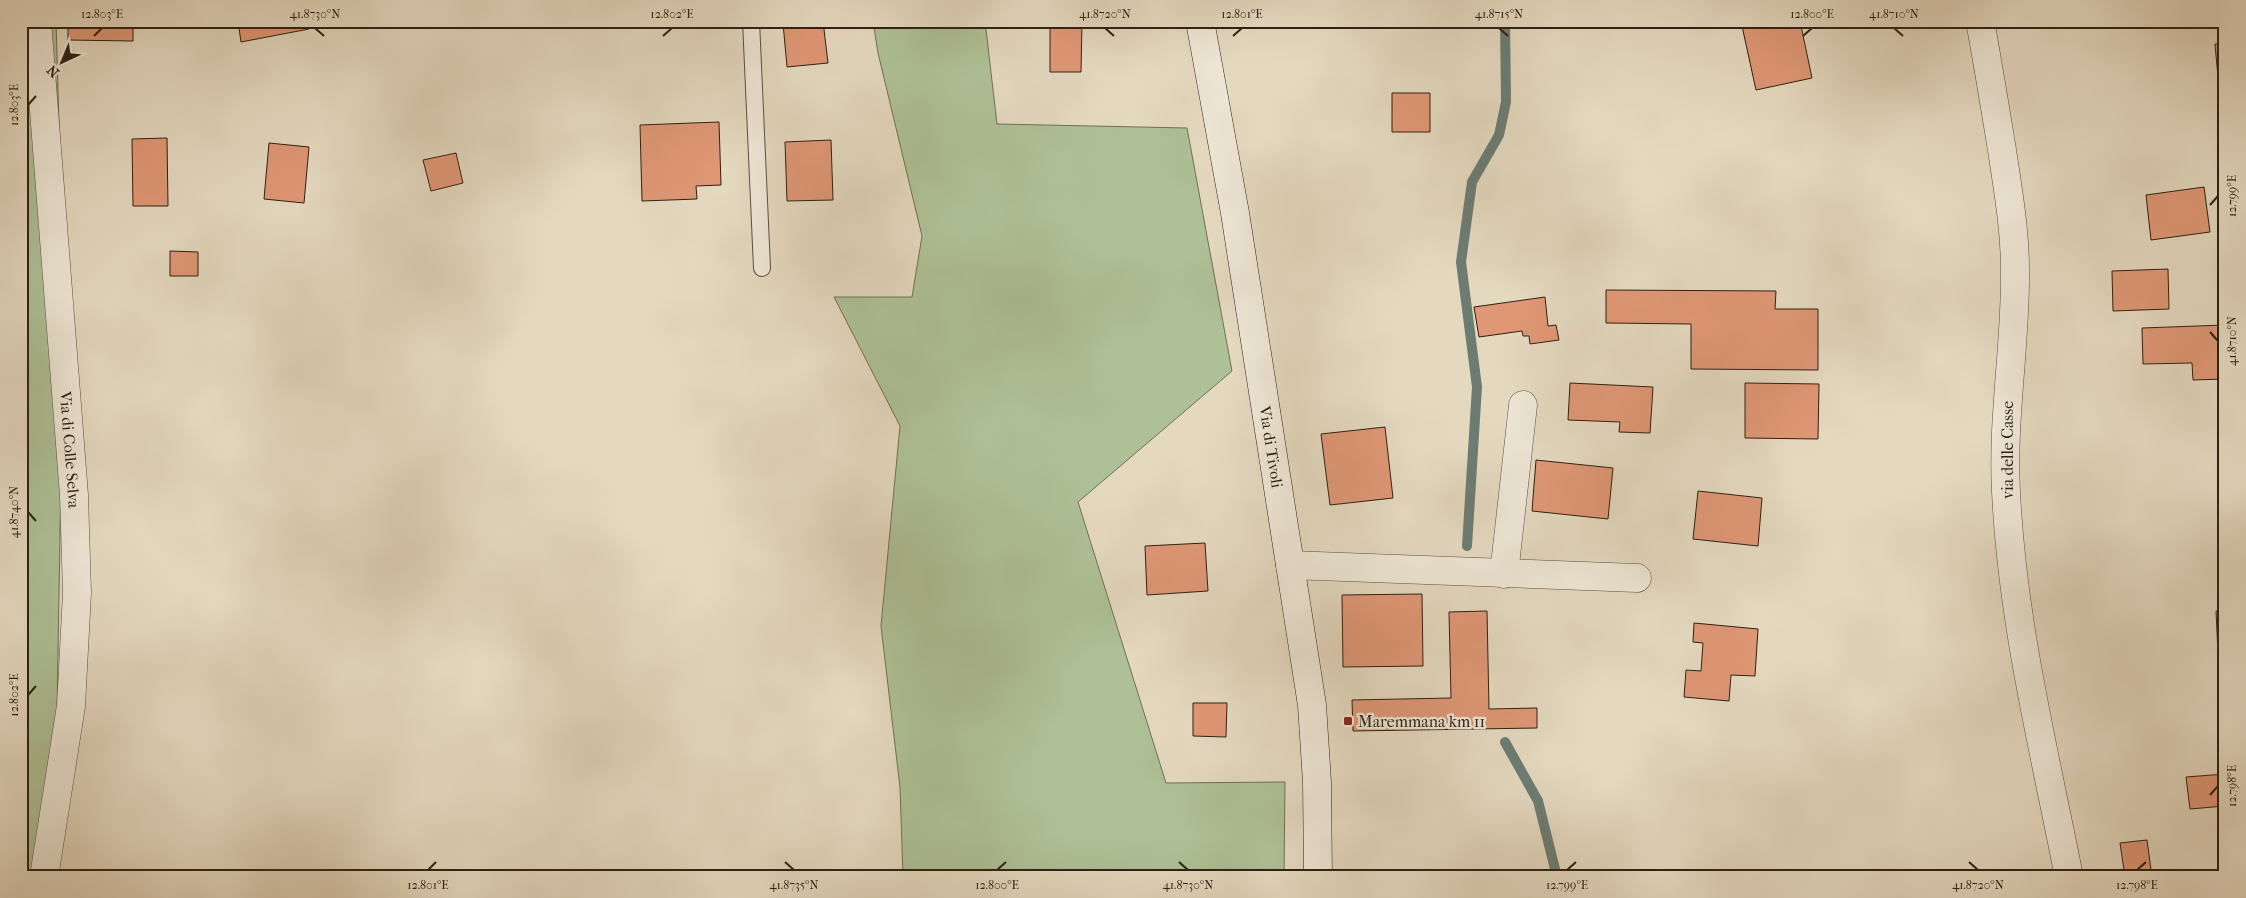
<svg xmlns="http://www.w3.org/2000/svg" width="2246" height="898" font-family="'IM FELL French Canon',serif">
<style>
.green{fill:#aec096;stroke:#6e7055}
.lines{fill:none;stroke-linecap:round;stroke-linejoin:round}
.stream{stroke:#6c7c73;stroke-width:10}
.building{fill:#df9775;stroke:#2e2014}
.service-casing{stroke:#5c4e3f;stroke-width:18}
.minor-casing{stroke:#5c4e3f;stroke-width:29}
.secondary-casing{stroke:#2e2014;stroke-width:29}
.service{stroke:#ede6d5;stroke-width:16}
.minor{stroke:#ede6d5;stroke-width:28}
.secondary{stroke:#ede6d5;stroke-width:28}
.ticks{fill:none;stroke:#2e2014;stroke-width:2}
.poi-dot{fill:#8f2418;stroke:#ede6d5;stroke-width:2}
.labels{text-anchor:middle;stroke-width:4.5;stroke-linejoin:round;paint-order:stroke}
.street-label{font-size:16px;fill:#2e2014;stroke:#ede6d5}
.poi-label{font-size:16px;fill:#2e2014;stroke:#ede6d5;text-anchor:start}
.neatline{fill:none;stroke:#2e2014;stroke-width:2}
.ticks-label{font-size:12px;text-anchor:middle;fill:#2e2014}
</style>
<rect width="100%" height="100%" fill="#e4d8bf"/>
<filter id="stains"><feTurbulence type="fractalNoise" baseFrequency=".004" numOctaves="4"/><feColorMatrix values="0 0 0 0 .2 0 0 0 0 .09 0 0 0 0 .02 0 0 0 .5 -.17"/></filter>
<radialGradient id="worn" r=".72"><stop offset=".6" stop-color="#630" stop-opacity="0"/><stop offset="1" stop-color="#630" stop-opacity=".3"/></radialGradient>
<path class="green" d="M21,21h35l5,173v279l-6,362 -13,42h-21z
M873,21h112l12,103 190,4 45,243 -154,131 88,281 119,-1 -1,95h-381l-3,-90 -19,-161 19,-200 -66,-129h78l10,-61 -44,-183z"/>
<g class="lines">
<path class="stream" d="M1467,546l10,-159 -16,-125 11,-80 27,-47 7,-33 -1,-81
M1505,742l33,59 19,76"/>
</g>
<path class="building" d="M68,21h65v20l-65,-1z
M238,21h69l2,8 -68,13z
M803,21h20l5,42 -41,4 -4,-44z
M1050,21h32l-1,51h-31z
M1765,21h35l12,57 -56,12 -14,-64z
M2225,43v46h-6l-4,-45z
M1392,93h38v39h-38z
M719,122l2,63 -25,1 1,13 -55,2 -2,-76z
M167,138l1,68h-35l-1,-67z
M831,140l2,60 -46,1 -2,-59z
M269,143l40,4 -5,56 -40,-4z
M456,153l7,30 -32,8 -8,-31z
M2204,187l6,45 -59,8 -5,-45z
M170,251l28,1v24h-28z
M2168,269l1,40 -56,2 -1,-40z
M1606,290l170,1 -1,18h43v61l-127,-1v-45l-85,-1z
M1545,297l3,29 8,-1 3,15 -29,4 -1,-8h-6l-1,-5 -43,6 -5,-30z
M2225,325v54l-32,1 -1,-17 -49,1 -1,-36z
M1570,383l83,4 -3,46 -31,-1 1,-10 -52,-2z
M1745,383l74,1 -1,55 -73,-1z
M1385,427l8,71 -63,7 -9,-71z
M1536,460l77,8 -5,51 -76,-8z
M1698,491l64,7 -4,48 -65,-7z
M1205,543l3,48 -61,4 -2,-49z
M1422,594l1,72 -80,1 -1,-72z
M1487,611l2,98 48,-1v20l-184,3 -1,-31 99,-2 -2,-86z
M2216,611h9v42h-7z
M1694,623l64,6 -3,47 -24,-1 -2,26 -45,-4 2,-27 15,1 2,-28 -10,-1z
M1193,703h34l-1,34 -33,-1z
M2225,774v32l-35,3 -4,-32z
M2147,840l5,37h-27l-5,-34z"/>
<g class="lines">
<defs>
<path id="service" d="M751,21l11,247"/>
<g id="minor">
<path id="s1" d="M37,21l37,474 3,98 -6,113 -27,171"/>
<path d="M1980,21c8,43 15,86 22,129 6,40 13,80 13,120 1,74 -13,147 -9,221 6,131 38,258 63,386"/>
<path d="M1290,565l347,13"/>
<path d="M1504,574l19,-169"/>
</g>
<g id="secondary">
<path id="s2" d="M1200,21l35,192 77,492 5,77 1,95"/>
</g>
</defs>
<use href="#service" class="service-casing"/>
<use href="#minor" class="minor-casing"/>
<use href="#secondary" class="secondary-casing"/>
<use href="#service" class="service"/>
<use href="#minor" class="minor"/>
<use href="#secondary" class="secondary"/>
</g>
<path class="ticks" d="M315,28l9,8M1105,28l9,8M1499,28l9,8M1894,28l9,8M94,36l8,-8M663,36l9,-8M1233,36l9,-8M1803,36l9,-8M28,105l8,-9M2210,205l8,-9M2210,332l8,9M28,512l8,9M28,695l8,-9M2210,795l8,-9M785,862l9,8M1179,862l9,8M1969,862l9,8M428,870l8,-8M997,870l9,-8M1567,870l9,-8M2137,870l9,-8"/>
<rect class="poi-dot" x="1343" y="716" width="10" height="10" rx="2.5"/>
<g class="labels">
<g class="street-label">
<text dy="6" stroke="none"><textPath href="#s2" startOffset="432">Via di Tivoli</textPath></text>
<text dy="6" stroke="none"><textPath href="#s1" startOffset="430">Via di Colle Selva</textPath></text>
<text transform="translate(2007 450) rotate(-90)" y="6">via delle Casse</text>
</g>
<g class="poi-label">
<text x="1358" y="727">Maremmana km 11</text>
</g>
</g>
<rect width="2246" height="898" fill="none" stroke="#e4d8bf" stroke-width="55"/>
<g transform="translate(62 62) rotate(224)" stroke="#ede6d5" stroke-width="4" paint-order="stroke">
<path d="M0-4L9 19L0 12L-9 19Z" fill="#2e2014"/>
<text y="-8" font-size="14" font-weight="bold" text-anchor="middle" fill="#2e2014">N</text>
</g>
<rect x="28" y="28" width="2190" height="842" class="neatline"/>
<g class="ticks-label">
<text x="102" y="18">12.803°E</text>
<text x="315" y="18">41.8730°N</text>
<text x="672" y="18">12.802°E</text>
<text x="1105" y="18">41.8720°N</text>
<text x="1242" y="18">12.801°E</text>
<text x="1499" y="18">41.8715°N</text>
<text x="1812" y="18">12.800°E</text>
<text x="1894" y="18">41.8710°N</text>
<text transform="translate(14 105) rotate(-90)" y="4">12.803°E</text>
<text transform="translate(2232 196) rotate(-90)" y="4">12.799°E</text>
<text transform="translate(2232 341) rotate(-90)" y="4">41.8710°N</text>
<text transform="translate(14 512) rotate(-90)" y="4">41.8740°N</text>
<text transform="translate(14 695) rotate(-90)" y="4">12.802°E</text>
<text transform="translate(2232 786) rotate(-90)" y="4">12.798°E</text>
<text x="428" y="889">12.801°E</text>
<text x="794" y="889">41.8735°N</text>
<text x="997" y="889">12.800°E</text>
<text x="1188" y="889">41.8730°N</text>
<text x="1567" y="889">12.799°E</text>
<text x="1978" y="889">41.8720°N</text>
<text x="2137" y="889">12.798°E</text>
</g>
<rect width="100%" height="100%" filter="url(#stains)"/>
<rect width="100%" height="100%" fill="url(#worn)"/>
</svg>
